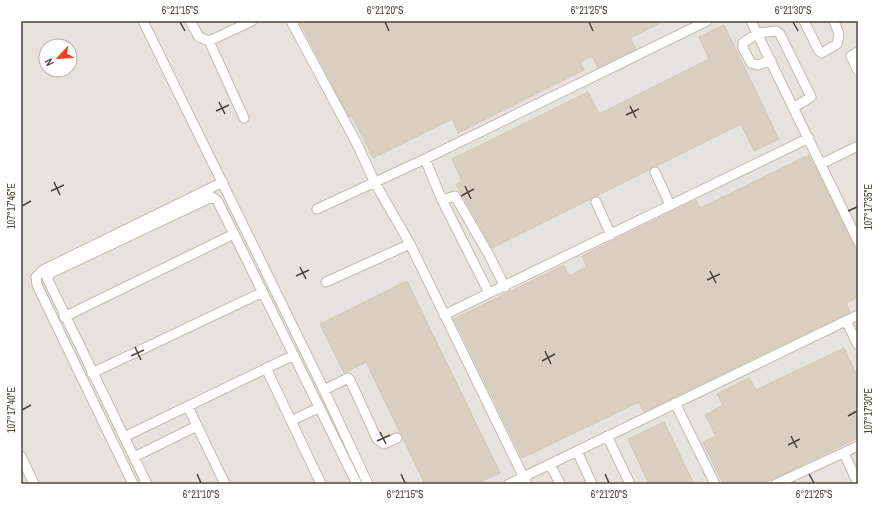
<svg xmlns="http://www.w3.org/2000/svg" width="879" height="505" font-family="'Archivo Narrow',sans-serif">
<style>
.industrial{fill:#e6e2dd;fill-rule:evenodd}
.building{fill:#d8cfc1;stroke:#d3c7b4}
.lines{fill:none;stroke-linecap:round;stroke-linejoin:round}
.minor-casing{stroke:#c2bbae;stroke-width:11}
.minor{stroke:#fff;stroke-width:9}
.ticks{fill:none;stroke:#4b4439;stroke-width:1.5}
.neatline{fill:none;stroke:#4b4439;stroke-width:1.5}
.ticks-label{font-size:10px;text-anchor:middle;fill:#4b4439}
</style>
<rect width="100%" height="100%" fill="#f6f3ec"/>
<path class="industrial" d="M21,21h837v463h-837zM46,46h24v24h-24z"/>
<path class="building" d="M299,21h365l-34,17 6,11 -38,19 -6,-12 -12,6 4,8 -126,63 -6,-14 -79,39 -21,-42 -3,1z
M724,25l55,114 -25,12 -13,-27 -249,124 -36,-64 6,-3 -10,-22 136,-67 11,22 110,-55 -10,-22z
M809,155l44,89 5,7v46l-12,6 4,9 -206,100 -5,-10 -117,56 -68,-139 110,-54 5,11 18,-9 -5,-11 114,-56 4,8z
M407,281l93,192 -24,11h-51l-59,-122 -22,11 -24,-49z
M844,348l14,29v61l-96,46h-39l-20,-42 13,-6 -11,-21 18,-10 -6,-11 32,-16 7,12z
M664,422l30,62h-45l-21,-45z"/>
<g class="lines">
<defs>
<path id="minor" d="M143,21l181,369 44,94
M190,21l9,16 10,4 43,-20
M291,21l66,123 18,39 35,61 117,240
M751,21l107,220
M804,21l15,30 3,2 15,-9 2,-10 -5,-13
M209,41l35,77
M858,52l-7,4 7,15
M771,60l-13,5 -7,-2 -8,-15v-5l15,-10 18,-2 4,3 31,63 -18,11
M425,159l17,41 47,93
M821,164l37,-18
M655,172l15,33
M442,200l13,-4 34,59 16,32
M596,202l15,33
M317,209l108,-50 282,-138
M326,282l84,-38
M444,315l365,-177
M64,317l170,-83
M846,321l12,24
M266,368l55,116
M92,373l171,-81
M324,390l24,-12 2,2 27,59 7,5 13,-6
M675,403l40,81
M188,407l37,77
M291,421l29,-14
M607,436l23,48
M124,437l170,-82
M577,451l15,33
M844,453l14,31
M21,456l13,28
M134,457l63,-31
M550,464l10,20
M133,484l-96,-199 -1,-8 7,-7 180,-88
M147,484l-100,-206 4,-5 161,-76 5,3 17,34 123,250
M509,484l349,-169
M776,484l82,-38"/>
</defs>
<use href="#minor" class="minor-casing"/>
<use href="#minor" class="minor"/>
</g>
<path class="ticks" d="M180,22l5,9M385,22l4,9M589,22l4,9M793,22l5,9M219,102l6,12M630,106l6,12M216,111l13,-6M626,115l13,-6M54,182l6,13M465,186l6,13M51,191l13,-6M461,196l13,-7M22,206l9,-5M848,211l9,-4M300,267l6,12M710,271l6,12M296,276l13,-6M707,280l13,-6M135,347l6,13M545,351l6,13M131,356l13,-6M542,361l13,-7M22,410l9,-5M848,416l9,-5M380,432l6,12M791,436l6,12M377,441l13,-6M788,445l12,-6M197,474l4,9M401,474l4,9M605,474l4,9M809,474l5,9"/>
<rect width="879" height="505" fill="none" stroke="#ffffff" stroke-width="44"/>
<g transform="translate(58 58) rotate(244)"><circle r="19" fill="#ffffff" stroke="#b7b4b0"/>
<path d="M0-3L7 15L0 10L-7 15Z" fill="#fc3f1d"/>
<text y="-6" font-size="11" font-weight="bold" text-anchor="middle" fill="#4b4439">N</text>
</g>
<rect x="22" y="22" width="835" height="461" class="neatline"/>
<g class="ticks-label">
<text x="180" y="14">6°21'15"S</text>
<text x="385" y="14">6°21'20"S</text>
<text x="589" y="14">6°21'25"S</text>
<text x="793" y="14">6°21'30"S</text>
<text transform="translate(11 206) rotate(-90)" y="4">107°17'45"E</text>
<text transform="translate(868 207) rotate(-90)" y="4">107°17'35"E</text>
<text transform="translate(11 410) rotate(-90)" y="4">107°17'40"E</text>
<text transform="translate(868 411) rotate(-90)" y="4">107°17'30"E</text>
<text x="201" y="498">6°21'10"S</text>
<text x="405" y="498">6°21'15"S</text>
<text x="609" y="498">6°21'20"S</text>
<text x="814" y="498">6°21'25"S</text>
</g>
</svg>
